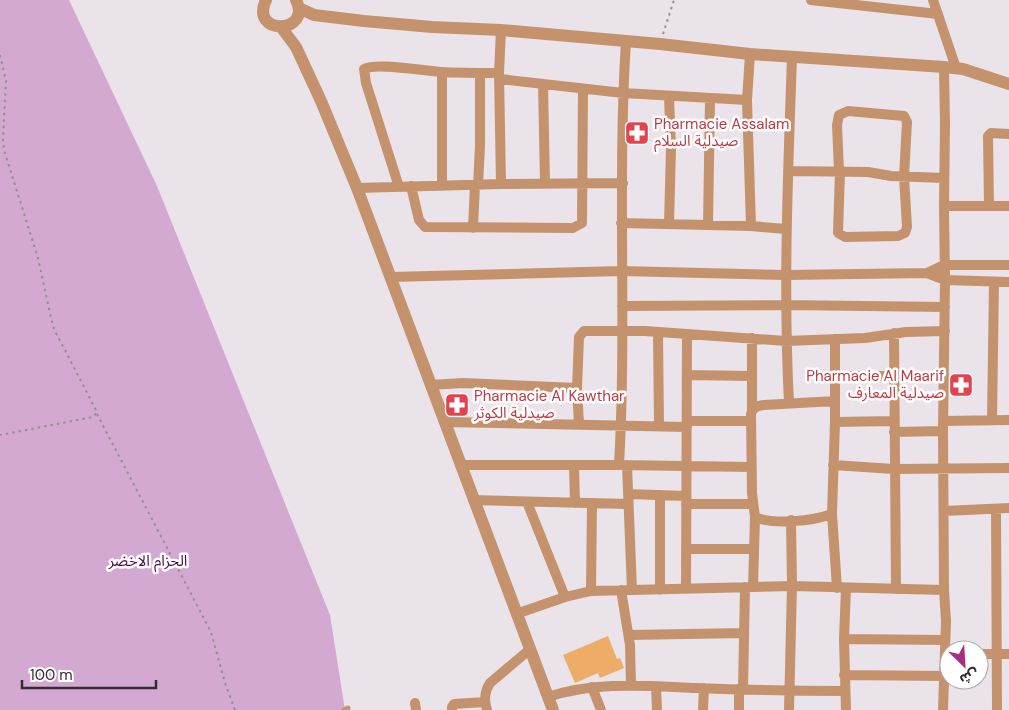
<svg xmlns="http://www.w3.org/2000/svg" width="1009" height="710" font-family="'DM Sans','Noto Sans Arabic',sans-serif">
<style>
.green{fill:#d4a9d1}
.building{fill:#edac68}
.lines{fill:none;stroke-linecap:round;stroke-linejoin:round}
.path{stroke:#938f93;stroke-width:2;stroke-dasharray:2.5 4;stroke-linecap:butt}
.service{stroke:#c4936d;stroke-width:5}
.minor{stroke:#c4936d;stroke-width:10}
.tertiary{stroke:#c4936d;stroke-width:12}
.labels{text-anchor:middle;stroke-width:5;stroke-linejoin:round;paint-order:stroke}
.health-label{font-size:15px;fill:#be3a42;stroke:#fff;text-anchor:start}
.park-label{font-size:15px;fill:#490d48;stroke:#fff}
</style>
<rect width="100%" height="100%" fill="#eae4ea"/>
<path class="green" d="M0,0h69l88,186 173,429 15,95h-345z"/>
<path class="building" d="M608,636l9,23 3,-1 4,10 -24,10 -2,-5 -23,10 -12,-28z"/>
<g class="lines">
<path class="path" d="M663,34l11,-34
M0,55l6,26 -3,57 1,12 34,108 13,60 3,11 43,83 -4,5 -93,18
M97,414l114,218 14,51 10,27"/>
<path class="service" d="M344,710l4,-2"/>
<path class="minor" d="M811,0l127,14
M933,0l23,68
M501,30l-2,43 2,111
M750,54l-3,46 4,126
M442,72v114
M500,79l123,14 124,7
M543,84l2,99
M788,171l80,1 23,4 53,2
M839,171l-2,-46 2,-10 9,-4 56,5 3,6 -3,55 3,50 -2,6 -7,3 -53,1 -7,-4 2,-62
M478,185l2,-39v-73
M411,186l8,34 6,7 148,1 9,-5 1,-134
M399,187l-33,-104 -2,-14c10,-7 61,2 77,3 19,1 39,1 58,1
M357,188l144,-4 122,-1
M944,206h65
M989,206l-1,-70 3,-3 18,1
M621,223l130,3 35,3
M669,224l2,-76 -2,-52
M708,225l2,-127
M473,228l2,-43
M1009,265h-65l-17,8 18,7 64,2
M390,277l231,-6 165,4 141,-2
M622,306l163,-1 160,2
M658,332l1,94
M894,333l2,256
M687,375l65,1
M835,376h58
M430,385l33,-2 114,5
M835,401l-71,4c-7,1 -11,2 -13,9l1,79 3,24c18,8 58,4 77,-3l3,-92v-83
M789,403c-6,-116 -1,-230 3,-346
M752,410v-72
M992,420l2,-138
M687,421h64
M943,421l66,-1
M444,422l243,5
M835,422l59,-1
M579,424l-2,-36 2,-51 5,-6h61l141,10 79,-3 41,-6 39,-1
M894,432l49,-1
M460,465h159l132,2
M574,465l1,38
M619,465c8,-141 -2,-283 7,-424
M627,465l5,125
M833,465l61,4 115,-1
M628,494l58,2
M473,500l155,4
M527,502l38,95
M686,504h67
M996,509l1,201
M944,511l65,-3
M832,514l5,74
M686,549h68
M753,587l2,-70
M686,589l1,-255
M621,590l9,55 1,41
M660,590v-95
M591,591l1,-88
M516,614l49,-17 26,-6 201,-5 152,4
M629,635l115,-2
M844,639l101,1
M979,654h30
M844,675l100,1
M592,687l9,23
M656,687l1,23
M739,689v21
M743,690l2,-103
M548,697c47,-16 99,-11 148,-9 50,2 99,3 149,3
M415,703l1,7
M452,710v-3l2,-3 31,-2
M487,710c-3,-10 -3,-18 3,-27l39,-33
M703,710l1,-22
M789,710l3,-124 -1,-66
M846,710l-2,-71 2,-51
M943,710l3,-89 -2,-31 -1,-159 2,-151 -1,-74 1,-81 -1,-58"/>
<path class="tertiary" d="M266,0c-17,36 47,34 30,0
M299,8l15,7 50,6 68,6 69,3 159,14 90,10 194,13 19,2 46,15
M281,27l15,20 25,54 36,87 196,522"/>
</g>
<defs>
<symbol id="pharmacy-square" viewBox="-11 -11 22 22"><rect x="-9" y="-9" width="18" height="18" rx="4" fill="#e0444e" stroke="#fff"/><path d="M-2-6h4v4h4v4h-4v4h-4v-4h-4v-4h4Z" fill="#fff"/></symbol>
</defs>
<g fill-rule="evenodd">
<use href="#pharmacy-square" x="623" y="119" width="28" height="28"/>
<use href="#pharmacy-square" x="947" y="371" width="28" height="28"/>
<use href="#pharmacy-square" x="443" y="391" width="28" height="28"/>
</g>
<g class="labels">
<g class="health-label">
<text x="654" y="129">Pharmacie Assalam<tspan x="654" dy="17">صيدلية السلام</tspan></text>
<text x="944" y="381" text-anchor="end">Pharmacie Al Maarif<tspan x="944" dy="17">صيدلية المعارف</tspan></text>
<text x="474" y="401">Pharmacie Al Kawthar<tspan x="474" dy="17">صيدلية الكوثر</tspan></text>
</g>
<g class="park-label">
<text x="148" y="566">الحزام الاخضر</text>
</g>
</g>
<g transform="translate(964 665) rotate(155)"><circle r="24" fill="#ffffff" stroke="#acabac"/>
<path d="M0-4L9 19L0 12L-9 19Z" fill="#a82e83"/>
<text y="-8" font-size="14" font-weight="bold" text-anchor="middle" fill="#302e30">ش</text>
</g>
<path d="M22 680v8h134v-8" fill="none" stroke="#302e30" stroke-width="2.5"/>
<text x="30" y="680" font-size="15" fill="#302e30" stroke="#ffffff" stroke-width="4" paint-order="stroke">100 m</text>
</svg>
